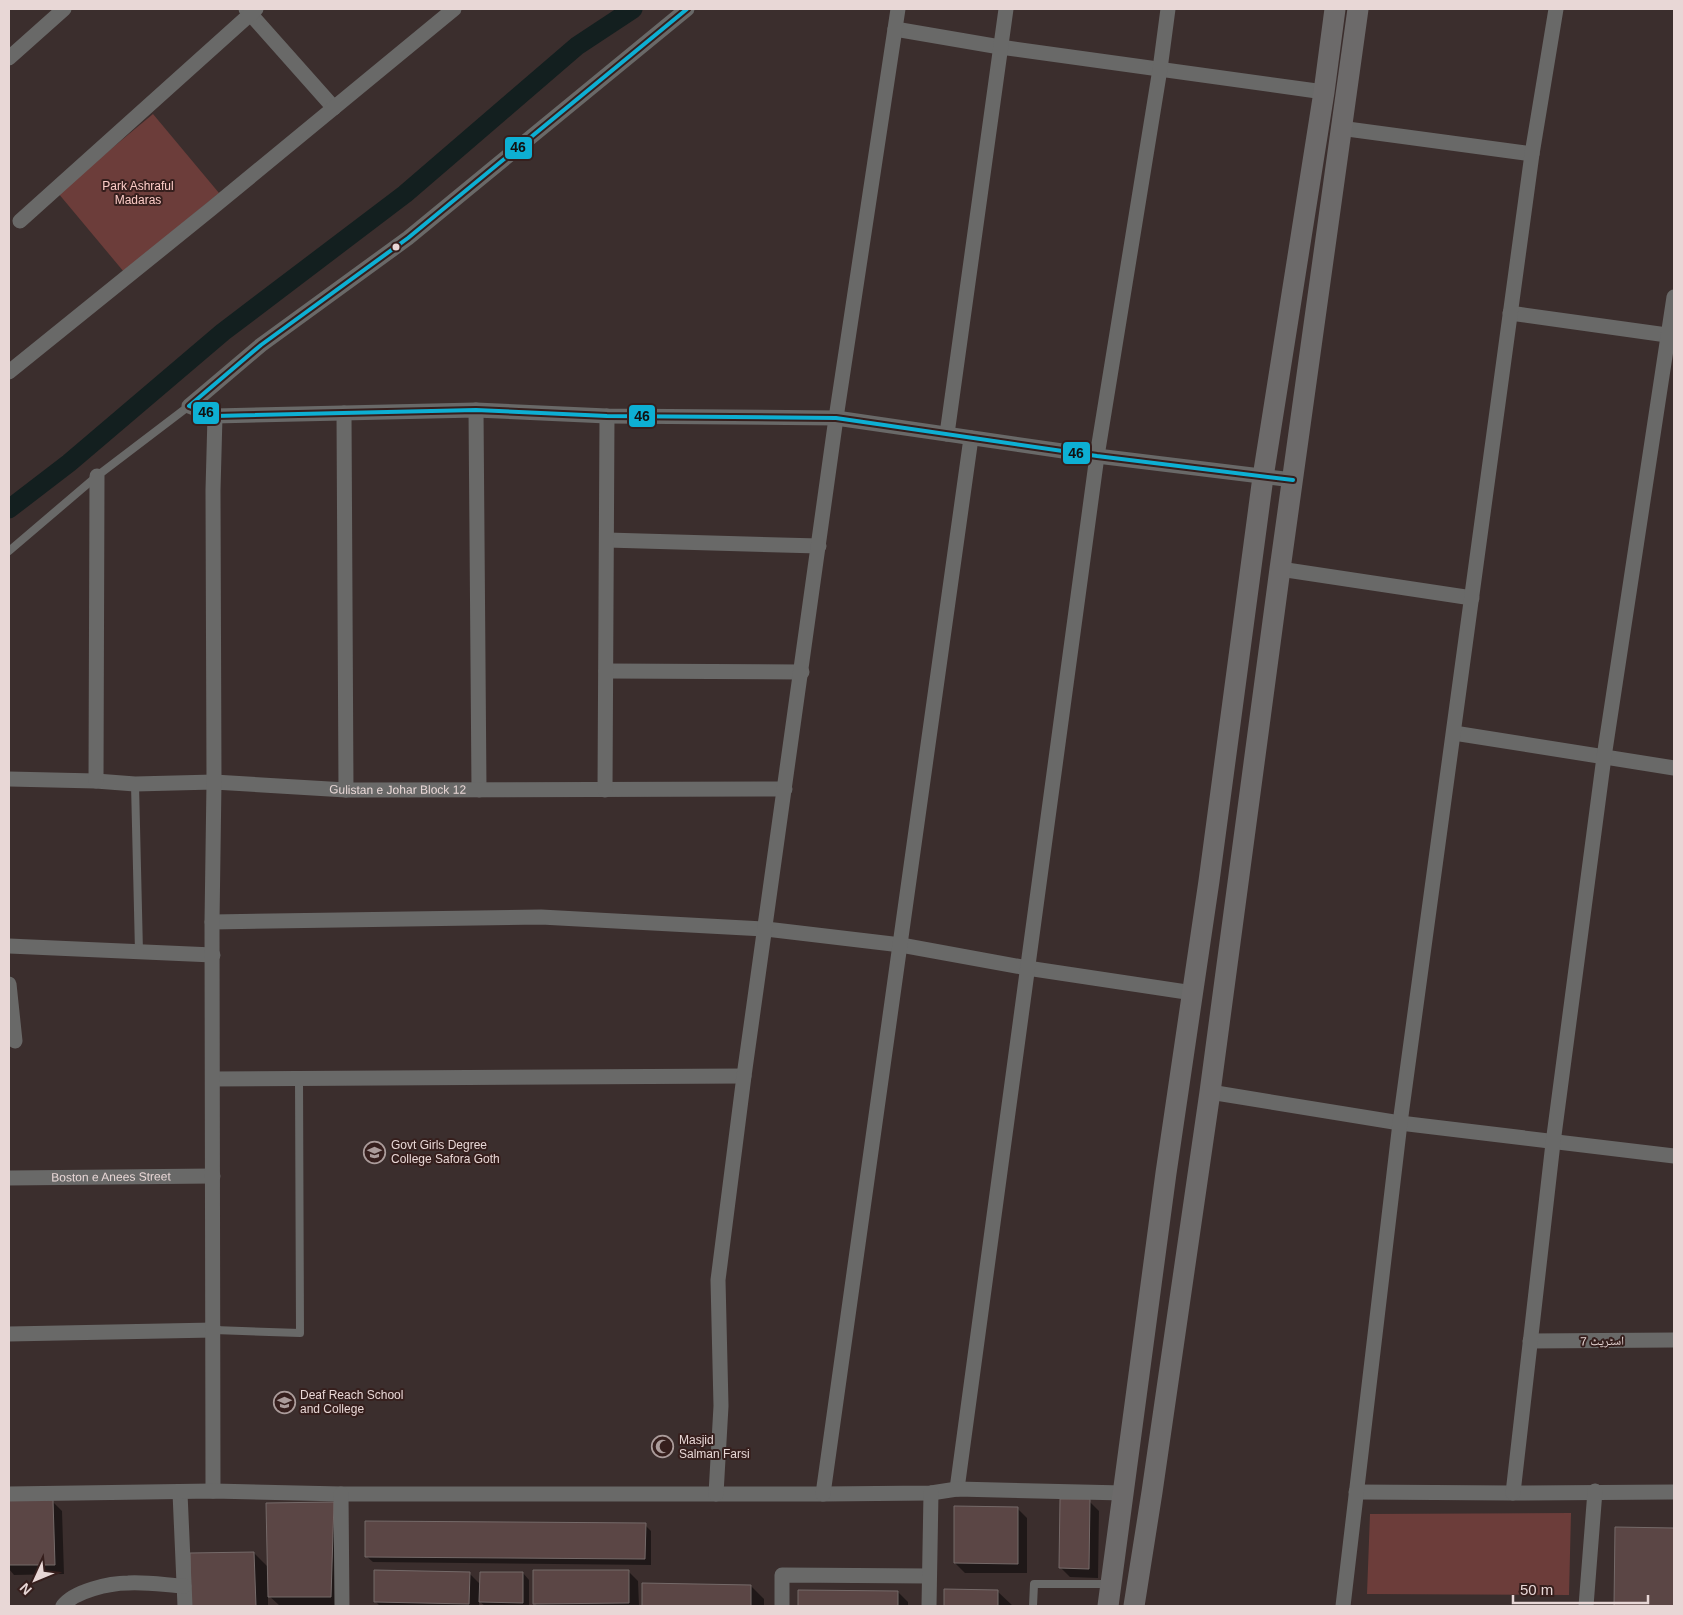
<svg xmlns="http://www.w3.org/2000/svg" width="1683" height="1615" font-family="Arial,'Noto Naskh Arabic',sans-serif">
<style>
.green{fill:#6c3d3a}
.shadow{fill:#0007}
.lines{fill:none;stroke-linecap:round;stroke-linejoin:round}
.canal{stroke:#131f1f;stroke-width:19}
.building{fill:#5b4645;stroke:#756a69}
.lane{stroke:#696968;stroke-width:8}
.street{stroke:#696968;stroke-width:15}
.secondary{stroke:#6c6a6a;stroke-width:21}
.bus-1-casing{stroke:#361f1d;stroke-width:8}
.bus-1{stroke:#0dafd3;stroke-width:4}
.bus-dot{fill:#e8d7d6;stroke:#361f1d;stroke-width:2}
.labels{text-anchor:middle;stroke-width:4;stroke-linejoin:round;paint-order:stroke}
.park-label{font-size:12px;fill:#fcccc7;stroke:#361f1d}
.street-label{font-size:12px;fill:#e8d7d6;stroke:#361f1d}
.poi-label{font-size:12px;fill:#e8d7d6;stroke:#361f1d;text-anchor:start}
.line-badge{stroke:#361f1d;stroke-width:2}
.pale-badge-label{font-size:14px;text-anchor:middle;font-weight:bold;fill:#111}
</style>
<rect width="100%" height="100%" fill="#3b2e2d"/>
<path class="green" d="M153,114l66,79 -95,79 -66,-79z
M1571,1513l-2,82 -202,-1 3,-80z"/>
<path class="shadow" d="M9,1500l43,1 10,10 2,63 -50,1 -5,-6z
M1089,1501l10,10 -1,67 -28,-1 -10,-10z
M333,1504l11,102h-64l-12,-11v11h-75l-2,-51 63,-2 15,15z
M1017,1508l10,10v55h-62l-10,-10z
M645,1525l6,6v34l-278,-3 -7,-6z
M1616,1528l58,1v77h-59z
M628,1571l10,10 1,25h-101l-4,-3z
M469,1573l12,12 42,-12 6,7v26h-44l-6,-5v5h-99l-5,-5z
M643,1585l108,1 13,13v7h-121z
M946,1590l51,1 16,15h-68z
M800,1591l98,1 10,10v4h-109z"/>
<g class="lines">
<path class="canal" d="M9,509l60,-46 154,-131 182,-138 172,-148 56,-37"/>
</g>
<path class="building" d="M9,1499l44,1 2,65h-46z
M1060,1499h30l-1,70 -30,-1z
M334,1502l-3,95h-63l-2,-94z
M954,1506l64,1v57l-64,-1z
M365,1521l281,2 -1,36 -280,-2z
M1615,1527l59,1v78h-60z
M254,1552l2,54h-65l-1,-53z
M374,1570l96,2 -1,32 -95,-2z
M533,1570h96v33l-96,1z
M480,1572h43v31l-44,-1z
M642,1583l109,2v21h-109z
M944,1589l54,1v16h-54z
M798,1590l100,1v15h-100z"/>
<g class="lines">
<path class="lane" d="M9,551l88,-75 92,-70
M135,784l4,168
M214,1330l86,3 -1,-254
M1033,1606l1,-22h75"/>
<g class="street">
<path d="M246,9l88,99"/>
<path d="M687,9l-279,229 -147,107 -72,61 26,10 261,-6 131,6 229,2 261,38 196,24"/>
<path d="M895,29l105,18 324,45"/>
<path d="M9,58l55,-49"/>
<path d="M1340,128l192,26"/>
<path d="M20,221l236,-212"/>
<path d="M1510,313l164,23"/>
<path d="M9,372l202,-163 243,-200"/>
<path d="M476,410l3,380"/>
<path d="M344,413l2,377"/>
<path d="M947,434l59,-425"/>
<path d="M607,540l212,6"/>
<path d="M1280,569l192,29"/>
<path d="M606,671l196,1"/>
<path d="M1454,733l220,35"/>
<path id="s1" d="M9,779l87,2 39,3 79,-2 132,8 439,-1"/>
<path d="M96,781l1,-305"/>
<path d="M605,790l2,-374"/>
<path d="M212,922l329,-5 225,12 135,16 126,23 166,25"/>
<path d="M9,946l204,9"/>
<path d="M9,984l6,57"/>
<path d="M213,1079l531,-3"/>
<path d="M1210,1092l190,31 274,33"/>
<path id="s2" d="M9,1178l204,-2"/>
<path d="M9,1334l205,-4"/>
<path d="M1530,1341l144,-1"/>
<path d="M957,1489l140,-1033 63,-387 8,-60"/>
<path d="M213,1491l-1,-569 2,-140 -1,-292 2,-74"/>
<path d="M1356,1492l157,1 161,-1"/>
<path d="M180,1493l5,113"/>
<path d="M1513,1493l40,-350 51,-386 70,-460"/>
<path d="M9,1494l204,-3 128,3h482l108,-1 26,-4 167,4"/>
<path d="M341,1494l1,112"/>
<path d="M716,1494l5,-88 -3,-126 26,-204 92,-658 62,-409"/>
<path d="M823,1494l148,-1056"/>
<path d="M63,1606c11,-15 47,-23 65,-23 19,-1 38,2 56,3"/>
<path d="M782,1606v-31l147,1"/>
<path d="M929,1606l2,-113"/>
<path d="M1343,1606l57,-483 132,-969 24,-145"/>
<path d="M1586,1606l9,-115"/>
</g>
<path class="secondary" d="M1108,1606l58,-433 43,-292 54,-404 61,-385 11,-83
M1134,1606l18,-114 58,-400 70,-523 78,-560"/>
<defs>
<path id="bus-1" d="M687,9l-279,229 -147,107 -72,61 26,10 261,-6 131,6 229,2 261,38 196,24"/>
</defs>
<use href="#bus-1" class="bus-1-casing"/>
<use href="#bus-1" class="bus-1"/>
</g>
<defs>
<symbol id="university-ring" viewBox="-11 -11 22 22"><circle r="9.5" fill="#361f1d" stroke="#ab9c9b" stroke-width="1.5"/><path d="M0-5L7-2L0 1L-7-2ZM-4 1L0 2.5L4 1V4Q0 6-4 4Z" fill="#ab9c9b"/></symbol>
<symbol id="mosque-ring" viewBox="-11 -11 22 22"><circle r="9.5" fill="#361f1d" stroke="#ab9c9b" stroke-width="1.5"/><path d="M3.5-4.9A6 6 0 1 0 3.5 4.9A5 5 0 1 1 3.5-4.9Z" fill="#ab9c9b"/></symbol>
</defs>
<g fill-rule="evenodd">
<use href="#university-ring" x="362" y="1140" width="25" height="25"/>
<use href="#university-ring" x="272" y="1390" width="25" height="25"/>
<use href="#mosque-ring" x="650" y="1434" width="25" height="25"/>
</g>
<circle class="bus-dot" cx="396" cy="247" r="4.5"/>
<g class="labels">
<g class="park-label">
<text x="138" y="190">Park Ashraful<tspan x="138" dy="14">Madaras</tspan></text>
</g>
<g class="street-label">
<text dy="4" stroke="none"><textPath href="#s1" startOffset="389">Gulistan e Johar Block 12</textPath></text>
<text dy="4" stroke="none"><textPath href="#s2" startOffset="102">Boston e Anees Street</textPath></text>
<text transform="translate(1602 1341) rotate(-1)" y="4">اسٹریٹ 7</text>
</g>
<g class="poi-label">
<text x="391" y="1149">Govt Girls Degree<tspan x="391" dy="14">College Safora Goth</tspan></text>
<text x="300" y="1399">Deaf Reach School<tspan x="300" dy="14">and College</tspan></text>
<text x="679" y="1444">Masjid<tspan x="679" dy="14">Salman Farsi</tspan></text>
</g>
</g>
<g class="line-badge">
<rect x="504" y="136" width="29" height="24" rx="5" fill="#0dafd3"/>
<rect x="192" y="401" width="28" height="24" rx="5" fill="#0dafd3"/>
<rect x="628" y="404" width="28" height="24" rx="5" fill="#0dafd3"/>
<rect x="1062" y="441" width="29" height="24" rx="5" fill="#0dafd3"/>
</g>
<g class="pale-badge-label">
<text x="518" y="152">46</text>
<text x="206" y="417">46</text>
<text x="642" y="421">46</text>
<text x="1076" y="458">46</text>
</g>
<rect width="1683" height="1615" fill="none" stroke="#e8d7d6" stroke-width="20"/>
<g transform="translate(35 1580) rotate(226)" stroke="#361f1d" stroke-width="4" paint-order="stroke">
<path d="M0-4L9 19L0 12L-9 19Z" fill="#e8d7d6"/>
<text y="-8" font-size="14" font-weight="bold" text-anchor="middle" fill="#e8d7d6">N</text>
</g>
<path d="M1513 1595v8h135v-8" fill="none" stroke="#e8d7d6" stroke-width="2.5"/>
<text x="1520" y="1595" font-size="15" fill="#e8d7d6" stroke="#361f1d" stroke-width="4" paint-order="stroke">50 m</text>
</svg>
